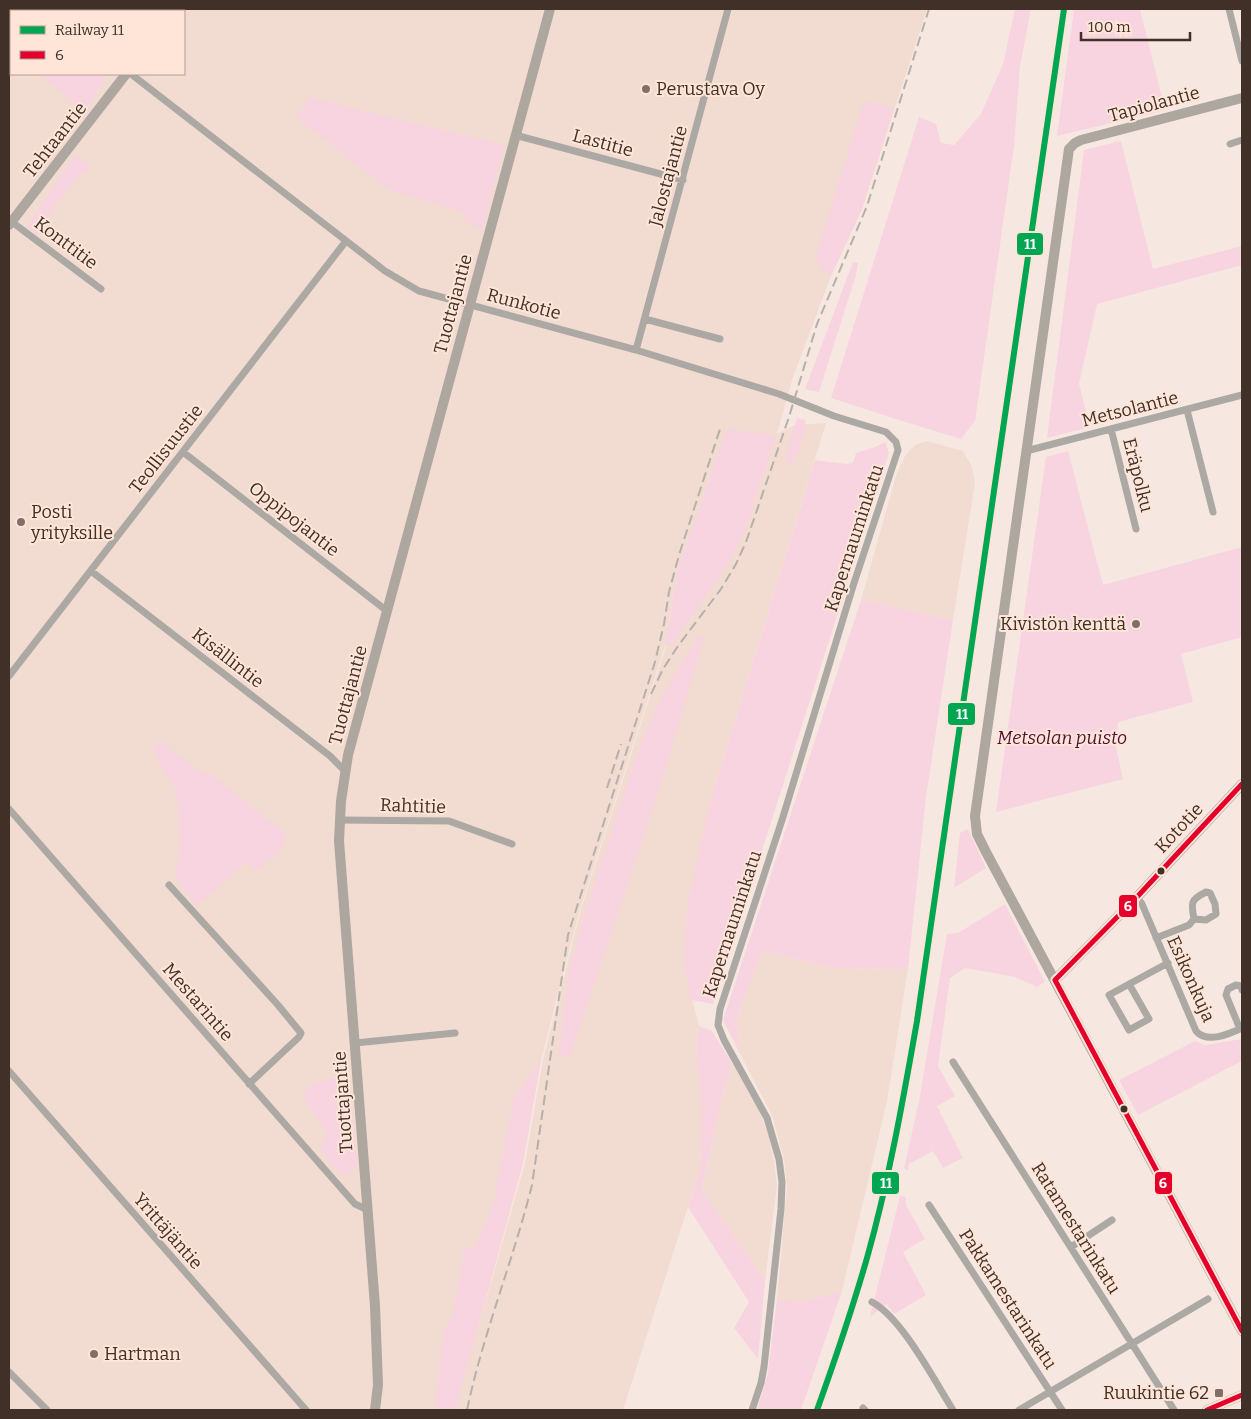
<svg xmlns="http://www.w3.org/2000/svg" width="1251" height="1419" font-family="Bitter,serif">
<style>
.built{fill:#f2dbd0;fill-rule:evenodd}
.green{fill:#f8d4e0}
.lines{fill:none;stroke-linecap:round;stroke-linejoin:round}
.street{stroke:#aca8a3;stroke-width:7}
.secondary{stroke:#ada7a0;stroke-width:10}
.rail{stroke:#b6afaa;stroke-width:2;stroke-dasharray:10 5;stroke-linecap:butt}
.bus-1-casing{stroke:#ffe5d8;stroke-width:9}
.bus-1{stroke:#e4002b;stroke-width:5}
.rail-1-casing{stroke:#ffe5d8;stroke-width:10}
.rail-1{stroke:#00a651;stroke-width:6}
.poi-dot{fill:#807069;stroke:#ffe5d8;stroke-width:2}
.bus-dot{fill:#403028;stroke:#ffe5d8;stroke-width:2}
.labels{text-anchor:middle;stroke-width:4;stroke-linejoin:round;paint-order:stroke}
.poi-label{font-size:18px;fill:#403028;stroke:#ffe5d8;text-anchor:start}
.street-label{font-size:18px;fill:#403028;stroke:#ffe5d8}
.park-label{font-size:18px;font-style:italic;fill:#4d1135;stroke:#ffe5d8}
.line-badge{stroke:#ffe5d8;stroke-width:2}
.badge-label{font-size:14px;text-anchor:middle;font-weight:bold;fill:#fff}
</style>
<rect width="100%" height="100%" fill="#f6e8e1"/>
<path class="built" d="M9,9h918l-65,200 -31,67 -39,104 -15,54 18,-9 31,-2 -117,383 -25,160 15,60 -3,25 7,50 -3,68 -77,241h-614zM11,11h173v63h-173zM678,569l-12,78 -85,262 -38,151 -18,103 -51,180 49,-180 18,-103 39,-151 85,-263z
M927,441l36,10 9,16 3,16 -22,137 -92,-20 35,-124 9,-20 10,-11z
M763,951l70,17 75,1 -21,132 -45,190 -39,11 -26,-3 10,-113 -3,-27 -12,-44 -33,-63 -2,-35z
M732,1063l27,47 10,27 5,24 3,23 -12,97 -63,-91 20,-93z"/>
<path class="green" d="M9,9h8l3,2h-9v35l-2,-2z
M1015,9h16l-11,57 -6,80 -39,275 -14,18 -62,-19 -68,-22 88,-281 17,7 5,19 13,2 27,-31 22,-50z
M1074,9h66l25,101 -108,26z
M41,74h67l-24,39z
M310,98l195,47 -23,84 -16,-7 -2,-10 -75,-22 -93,-73z
M864,101l30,7 -32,101 -31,67 -9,-7 -7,-10z
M1121,141l32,128 89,-23v19l-145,39 -18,80 11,43 -43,11 37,-288z
M75,155l16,12c-24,16 -38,44 -54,67l-10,-7z
M853,262l5,1 -2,12 -37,117 -14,-3z
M797,418l8,2c2,17 -7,30 -14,45l-4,-2 -1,-7z
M727,429l49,6 -30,92 -15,33 -59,84 -7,2 13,-77z
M885,442l4,11 -176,551 -22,-4 -7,-34 3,-58 22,-102 106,-346 32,4 6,-1 3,-10 19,-6z
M1068,451l35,134 139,-38v90l-61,17 12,48 -75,20 -2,25 7,32 -127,33 50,-355z
M861,600l92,20 -27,177 -18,172 -75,-1 -70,-17 -26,66 2,35 -16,-32z
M699,636l5,1c-39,142 -87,281 -135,420l-10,-1 10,-84 16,-60 55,-167 25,-55z
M162,742l38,31 11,1 75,60c-2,17 -18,27 -31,37l-8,-9 -51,44 -21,-30 5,-27 -1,-36 -5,-28 -14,-20 -7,-19z
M968,829l18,39 -32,20 6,-55z
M1005,904l40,78 -8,5 -22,-10 -50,-9 -15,10 -12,88 17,30 -18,10 26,52 -20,10 -10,-17 -24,13 -1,6 -4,-2 15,-67 28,-167 11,-1z
M699,1026l13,5 20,32 -10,34 -20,93 63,91 -7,78 -24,-31 15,-26 -61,-95 12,-38 2,-68 -6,-50z
M1242,1039v22l-104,54 -19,-35 76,-39 10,4z
M541,1060l-18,103 -68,247h-20l9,-80 9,-16 11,-64 12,-3 17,-43 21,-106z
M349,1074l8,92 -8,9h-7l-22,-24 7,-20 -26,-35 13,-13z
M900,1196l6,1v8l19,34 -22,13 23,43 -32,19 -7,-10 -17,13z
M842,1291l-41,119h-44l11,-37 9,-74 26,3z"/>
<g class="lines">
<path class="street" d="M36,9l4,2
M1229,9l13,52
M131,74l254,197 34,20 217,59 143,44 55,22 52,16 10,10 2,8 -45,136 -70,231 -63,192 -2,16 6,15 43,78 12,41 3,23 -1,27 -17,158 -3,16 -9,27
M515,135l168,45
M1230,144l12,-4
M12,222l89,67
M645,319l75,20
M636,350l92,-341
M1187,410l26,102
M1111,429l25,100
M1026,451l216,-56
M183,452l204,159
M91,571l239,185 15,15
M9,676l337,-435
M9,809l346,395 13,6
M339,820l110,1 63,23
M169,885l109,120 23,28 -2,4 -50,47
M1137,897l5,7 54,127c11,13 33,3 46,-3
M1156,938l33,-13 5,-6 12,1 10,-6 -1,-10 -5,-11 -4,-1c-16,8 -15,11 -12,27
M1129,984l20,35 -20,11 -20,-35 59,-32
M1240,1029l-14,-34 2,-6 8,-4 5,1 1,4
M355,1043l100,-10
M953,1062l221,348
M9,1071l297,339
M929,1205l133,205
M1071,1247l41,-27
M872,1302c30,16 62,78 81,108
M9,1372l38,38
M863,1408l2,2
M1019,1410l189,-111"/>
<path class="secondary" d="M175,11l2,-2
M1242,98l-161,42 -6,3 -6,6 -94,667 2,18 9,18 256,479
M9,225l117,-151
M1055,980l82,-83 105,-113
M375,1410l3,-25 -3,-79 -36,-465 2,-40 7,-46 202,-746
M1207,1410l35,-15"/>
<path class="rail" d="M651,694l12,-25 15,-23 43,-57 15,-25 10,-22 43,-125 28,-93 50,-118 62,-197
M607,788l14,-44
M467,1410c16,-76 46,-149 65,-225l36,-250 87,-273 9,-38 5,-32 10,-37 42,-129"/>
<defs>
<path id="bus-1" d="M1242,784l-105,113 -82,83 187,351
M1207,1410l35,-15"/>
</defs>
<use href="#bus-1" class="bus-1-casing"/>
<use href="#bus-1" class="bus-1"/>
<defs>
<path id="rail-1" d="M817,1410c18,-50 35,-100 50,-152 22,-78 36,-158 50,-237l147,-1012"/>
</defs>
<use href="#rail-1" class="rail-1-casing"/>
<use href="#rail-1" class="rail-1"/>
</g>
<g class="poi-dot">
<circle cx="646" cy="89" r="5"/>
<circle cx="21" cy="522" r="5"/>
<circle cx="1136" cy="624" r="5"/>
<circle cx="94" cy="1354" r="5"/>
<rect x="1214" y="1388" width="10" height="10" rx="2.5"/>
</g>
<g class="bus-dot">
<circle cx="1161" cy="871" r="4.5"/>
<circle cx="1124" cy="1109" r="4.5"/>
</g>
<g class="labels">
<g class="poi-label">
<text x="656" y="95">Perustava Oy</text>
<text x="31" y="518">Posti<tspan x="31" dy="21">yrityksille</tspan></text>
<text x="1126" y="630" text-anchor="end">Kivistön kenttä</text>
<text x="104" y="1360">Hartman</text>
<text x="1209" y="1399" text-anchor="end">Ruukintie 62</text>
</g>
<g class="street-label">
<text transform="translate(1154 104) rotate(-15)" y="6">Tapiolantie</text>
<text transform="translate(55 140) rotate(-52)" y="6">Tehtaantie</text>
<text transform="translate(603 143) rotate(15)" y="6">Lastitie</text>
<text transform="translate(668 176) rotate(-75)" y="6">Jalostajantie</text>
<text transform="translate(66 243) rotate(37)" y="6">Konttitie</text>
<text transform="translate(453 304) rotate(-75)" y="6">Tuottajantie</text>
<text transform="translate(524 304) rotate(15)" y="6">Runkotie</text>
<text transform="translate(1130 409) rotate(-14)" y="6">Metsolantie</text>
<text transform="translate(166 449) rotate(-52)" y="6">Teollisuustie</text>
<text transform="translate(1138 475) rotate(76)" y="6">Eräpolku</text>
<text transform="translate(294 519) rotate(38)" y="6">Oppipojantie</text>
<text transform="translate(854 538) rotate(-72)" y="6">Kapernauminkatu</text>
<text transform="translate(228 658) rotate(38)" y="6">Kisällintie</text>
<text transform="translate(348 695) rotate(-75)" y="6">Tuottajantie</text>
<text transform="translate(413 806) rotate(2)" y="6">Rahtitie</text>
<text transform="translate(1179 828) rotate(-47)" y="6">Kototie</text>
<text transform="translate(732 924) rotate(-72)" y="6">Kapernauminkatu</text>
<text transform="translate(1191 979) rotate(66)" y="6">Esikonkuja</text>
<text transform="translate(198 1002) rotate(49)" y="6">Mestarintie</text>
<text transform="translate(343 1102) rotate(-94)" y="6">Tuottajantie</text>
<text transform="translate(1076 1228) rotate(58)" y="6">Ratamestarinkatu</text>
<text transform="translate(168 1231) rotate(49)" y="6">Yrittäjäntie</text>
<text transform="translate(1008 1299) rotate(57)" y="6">Pakkamestarinkatu</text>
</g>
<g class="park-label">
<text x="1062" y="744">Metsolan puisto</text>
</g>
</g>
<g class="line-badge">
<rect x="1016" y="232" width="28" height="24" rx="5" fill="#00a651"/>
<rect x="947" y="702" width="29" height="24" rx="5" fill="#00a651"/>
<rect x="1118" y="894" width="20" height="24" rx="5" fill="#e4002b"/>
<rect x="871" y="1171" width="29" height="24" rx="5" fill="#00a651"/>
<rect x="1154" y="1171" width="19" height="24" rx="5" fill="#e4002b"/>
</g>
<g class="badge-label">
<text x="1030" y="249">11</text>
<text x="962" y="719">11</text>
<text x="1128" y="911">6</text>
<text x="886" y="1188">11</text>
<text x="1163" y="1188">6</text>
</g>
<rect width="1251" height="1419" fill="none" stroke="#403028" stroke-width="20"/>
<rect x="10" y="10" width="175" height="65" fill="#ffe5d8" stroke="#b39d92"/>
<rect x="20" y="26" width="25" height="8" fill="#00a651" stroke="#b39d92"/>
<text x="55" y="35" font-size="15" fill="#403028">Railway 11</text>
<rect x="20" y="51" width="25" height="8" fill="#e4002b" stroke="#b39d92"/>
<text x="55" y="60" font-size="15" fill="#403028">6</text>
<path d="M1081 32v8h109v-8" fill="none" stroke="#403028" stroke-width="2.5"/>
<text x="1088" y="32" font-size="15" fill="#403028" stroke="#ffe5d8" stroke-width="4" paint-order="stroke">100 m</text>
</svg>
